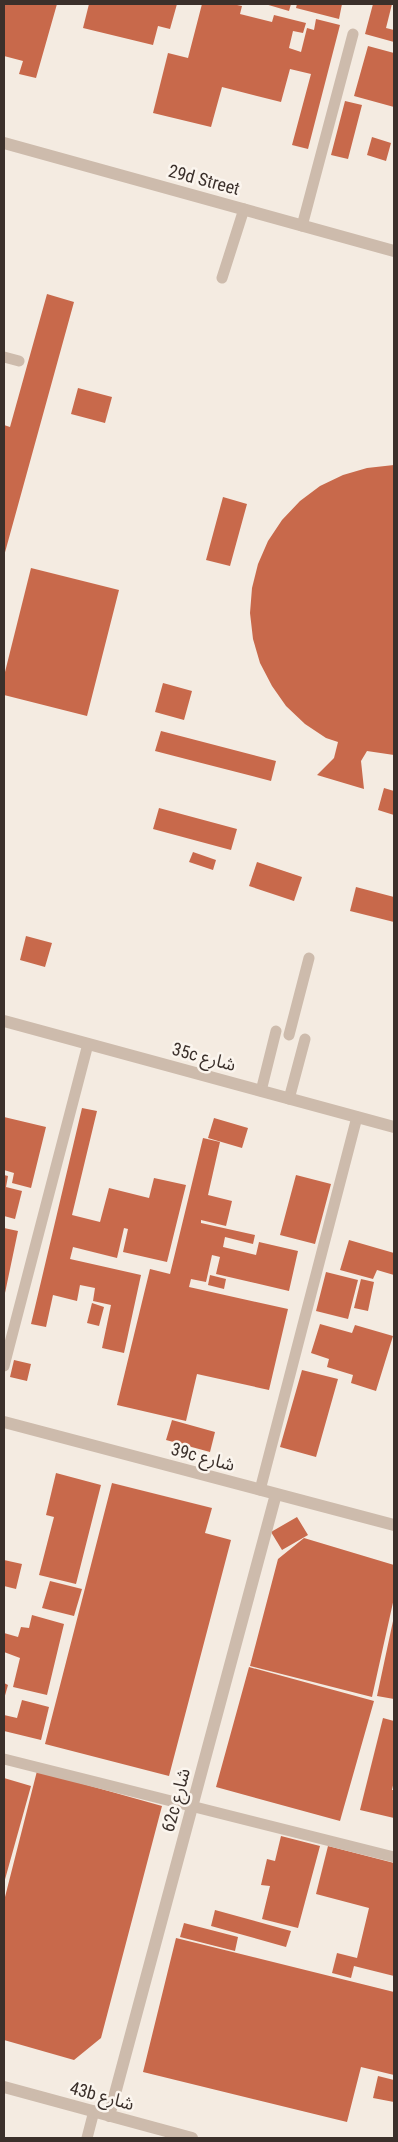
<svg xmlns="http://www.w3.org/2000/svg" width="398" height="2142" font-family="'Roboto Condensed','Noto Sans Arabic',sans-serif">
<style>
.building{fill:#c8694b}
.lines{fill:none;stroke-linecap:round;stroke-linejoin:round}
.service{stroke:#cdbbac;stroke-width:11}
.minor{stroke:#cdbbac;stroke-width:12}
.labels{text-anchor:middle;stroke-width:5;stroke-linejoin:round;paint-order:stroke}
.street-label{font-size:18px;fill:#3b302b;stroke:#fbf5ee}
</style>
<rect width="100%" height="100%" fill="#f4ebe1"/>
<path class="building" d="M4,4h53l-21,74 -17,-4 4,-13 -19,-5z
M89,4h88l-7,25 -12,-3 -5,19 -70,-17z
M202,4h30l10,2 -2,8 32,8 2,-7 32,8 -3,10 -10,-2 -4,17 12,4 6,-24 7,2 2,-11 24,6 -32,124 -16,-4 19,-71 -21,-5 -9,33 -59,-15 -11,40 -58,-14 15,-60 20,5z
M265,4h26l-2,7z
M297,4h45l-3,15 -43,-11z
M373,4h19l-6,24 8,2v12l-29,-8z
M368,46l26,7v54l-40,-11z
M345,101l17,4 -14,54 -17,-4z
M372,137l19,6 -5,18 -19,-6z
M47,294l27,8 -70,254v-131l6,2z
M78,388l34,9 -7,26 -34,-9z
M394,465v290l-27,-4 -6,10 3,28 -47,-14 17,-17 4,-16 -12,-4 -21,-14 -19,-18 -14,-20 -12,-23 -7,-24 -3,-26 2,-25 6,-24 10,-23 14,-21 18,-19 20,-15 23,-11 24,-7z
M223,497l24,7 -17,62 -24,-6z
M31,568l88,22 -32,126 -83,-21v-19z
M163,683l29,8 -8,29 -29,-8z
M161,731l115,30 -5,20 -116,-30z
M384,788l10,3v24l-16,-5z
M159,808l78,21 -6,21 -78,-21z
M193,852l23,8 -3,10 -24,-8z
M257,862l45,15 -8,24 -45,-15z
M356,887l38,10v25l-44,-11z
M26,936l26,7 -7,24 -25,-7z
M82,1108l15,3 -25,104 28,7 9,-34 40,10 5,-20 32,7 -19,77 -44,-10 5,-23 -4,-1 -7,30 -44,-11 -3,12 71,16 -17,78 -22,-5 9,-43 -18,-4 2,-13 -15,-3 -3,16 -24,-6 -7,32 -15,-3z
M4,1117l42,10 -15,61 -19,-5 2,-10 -10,-3z
M214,1118l34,10 -6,20 -34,-10z
M203,1138l17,4 -12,53 24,6 -6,25 -25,-6v3l54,12 -2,9 -28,-7 -2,10 33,8 3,-13 39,9 -9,40 -73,-17 4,-17 -8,-2 -6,27 -15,-3 -2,8 99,22 -19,81 -72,-16 -11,47 -69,-16 33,-136 20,5z
M4,1175l4,1 -2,11 16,4 -7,28 -11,-3z
M296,1175l35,9 -16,60 -35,-9z
M4,1228l14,3 -13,62h-1z
M349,1240l45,13v22l-17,-5 -4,9 -33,-9z
M326,1272l32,8 -10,39 -32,-8z
M210,1275l16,4 -2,10 -16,-4z
M361,1279l13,3 -6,29 -14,-3z
M92,1303l12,4 -5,19 -12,-3z
M320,1324l32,9 3,-8 38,11 -17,55 -25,-8 2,-8 -26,-8 2,-8 -18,-6z
M14,1360l17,4 -4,17 -17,-4z
M302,1370l36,9 -22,78 -36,-10z
M172,1420l43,12 -5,20 -44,-12z
M56,1473l45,12 -25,99 -37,-9 15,-58 -8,-2z
M112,1483l100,25 -7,25 26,7 -62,236 -124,-32z
M297,1517l11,18 -26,15 -11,-18z
M304,1538l90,27v33l-22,99 -122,-31 28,-107z
M4,1560l18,4 -6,25 -12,-3z
M50,1581l32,8 -8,27 -32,-8z
M32,1615l32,9 -17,71 -34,-8 7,-29 -16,-6v-19l14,4 3,-10 8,1z
M393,1621h1v78l-17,-3z
M249,1667l125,34 -34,120 -124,-34z
M4,1683l4,2 -4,14z
M22,1700l27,7 -8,33 -37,-9v-16l13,3z
M383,1718l11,3v60l-2,9h2v28l-34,-8z
M37,1771l125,35 -61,232 -27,22 -70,-20v-139z
M4,1778l27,8 -27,97z
M281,1836l39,10 -22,82 -36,-9 8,-33 -9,-1 6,-26 8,2z
M328,1846l66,17v113l-40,-10 -3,12 -19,-5 5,-20 20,5 12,-50 -53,-14z
M215,1910l76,21 -5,16 -75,-21z
M184,1923l54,14 -3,14 -55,-14z
M176,1938l218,54v83l-33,-8 -14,55 -204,-50z
M378,2076l16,4v22l-21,-4z"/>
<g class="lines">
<path class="service" d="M302,226l51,-192
M222,278l22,-69
M4,357l15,4
M289,1035l20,-77
M261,1091l15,-60
M289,1099l16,-60
M4,1366l84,-322
M260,1490l97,-373
M4,1759l390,98
M87,2138l7,-27"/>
<path class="minor" d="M4,143l390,108
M4,1021l390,106
M4,1422l390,103
M4,2087l188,51
M109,2116l167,-622"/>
</g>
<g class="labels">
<g class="street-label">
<text transform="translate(204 180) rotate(15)" y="6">29d Street</text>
<text transform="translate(204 1057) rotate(15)" y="6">35c شارع</text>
<text transform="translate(203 1457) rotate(15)" y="6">39c شارع</text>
<text transform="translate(176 1800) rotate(-75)" y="6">62c شارع</text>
<text transform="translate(102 2096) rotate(15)" y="6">43b شارع</text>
</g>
</g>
<rect width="398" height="2142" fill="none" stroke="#3b302b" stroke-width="10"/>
</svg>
